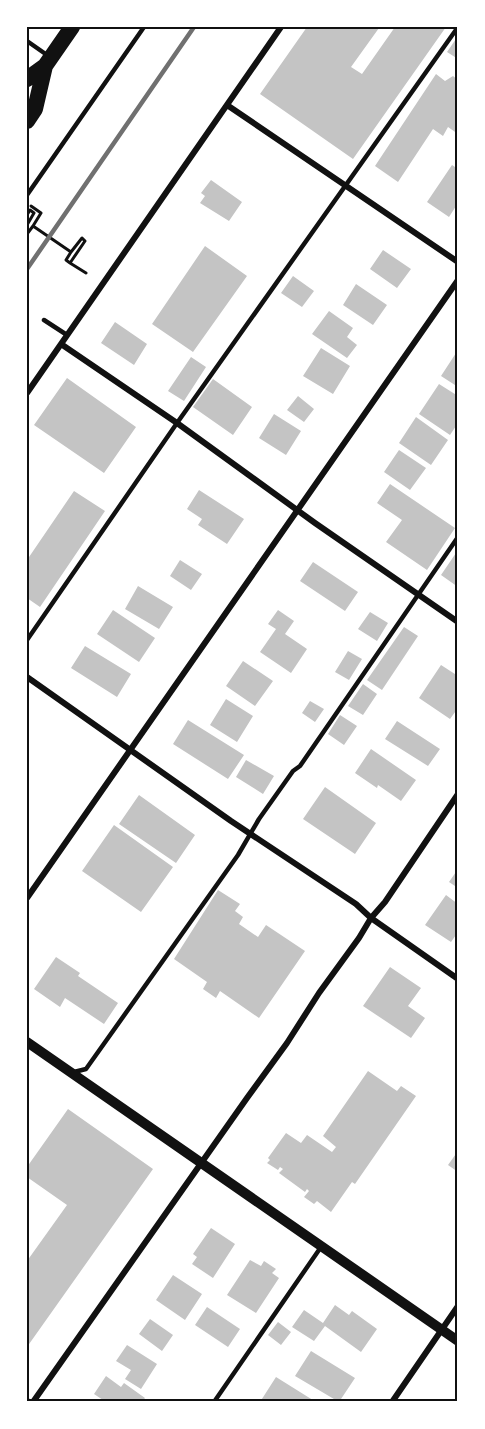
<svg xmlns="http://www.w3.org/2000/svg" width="485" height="1429" font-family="'DejaVu Sans',sans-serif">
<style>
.building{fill:#c4c4c4}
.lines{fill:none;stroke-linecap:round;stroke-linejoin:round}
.path{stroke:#111;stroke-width:3}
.service{stroke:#111;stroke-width:4.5}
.minor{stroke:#111;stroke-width:6}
.tertiary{stroke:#111;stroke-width:10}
.trunk{stroke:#111;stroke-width:16}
.rail{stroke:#707070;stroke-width:4.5}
.neatline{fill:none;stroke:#111;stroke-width:2}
</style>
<rect width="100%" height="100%" fill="#fff"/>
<path class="building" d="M307,27l72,1 -28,39 11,7 33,-47h51l-93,132 -93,-65z
M458,36v23l-11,-7z
M436,74l9,7 8,-5 5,4v54l-10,-7 -5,9 -10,-7 -35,53 -23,-16z
M452,165l6,4v34l-9,14 -22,-15z
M211,180l31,22 -13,19 -29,-18 5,-7 -4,-3z
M205,246l42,30 -54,76 -41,-28z
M383,250l28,19 -14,19 -27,-19z
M293,276l21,15 -12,16 -21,-14z
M356,284l31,21 -14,20 -30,-20z
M329,311l24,17 -6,9 10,8 -10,13 -35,-24z
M115,322l32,22 -13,21 -33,-22z
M321,348l29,18 -17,28 -30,-18z
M456,353l2,1v33l-17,-11z
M191,357l15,10 -22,34 -16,-10z
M67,378l69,49 -32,46 -70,-48z
M213,379l39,28 -19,28 -40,-28z
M439,384l19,12v27l-8,12 -31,-21z
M298,396l16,13 -10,13 -17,-12z
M274,414l27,17 -15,24 -27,-17z
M416,417l32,23 -17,25 -32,-22z
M399,450l27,18 -16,22 -26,-18z
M390,484l65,44 -28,42 -41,-28 16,-22 -25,-17z
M199,490l45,29 -17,25 -29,-19 4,-6 -15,-10z
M74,491l31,20 -65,96 -13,-9v-38z
M458,550v37l-17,-12z
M180,560l22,14 -11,16 -21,-14z
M313,562l45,30 -13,19 -45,-30z
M138,586l35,21 -14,22 -34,-20z
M113,610l42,28 -16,24 -42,-28z
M278,610l16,11 -9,13 22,15 -16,24 -31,-21 16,-23 -8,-5z
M370,612l18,11 -11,18 -19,-12z
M404,627l14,9 -36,54 -15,-10z
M85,646l46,28 -14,23 -46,-29z
M348,651l14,8 -13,21 -14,-8z
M243,661l30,20 -18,25 -29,-20z
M441,665l17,11v32l-8,11 -31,-21z
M363,684l14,10 -14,21 -15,-9z
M226,699l27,17 -16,26 -27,-17z
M310,701l14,8 -9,13 -13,-9z
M340,715l17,11 -13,19 -16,-11z
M188,720l56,35 -16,24 -55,-35z
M397,721l43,28 -12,17 -43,-27z
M371,749l45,31 -15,21 -23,-16 -1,3 -22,-15z
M246,760l28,16 -11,18 -27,-17z
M325,787l51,36 -21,31 -52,-35z
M139,795l56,40 -19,28 -57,-39z
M114,825l59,42 -32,45 -59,-41z
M458,869v19l-9,-6z
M218,890l22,14 -5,7 8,6 -4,7 19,13 8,-12 39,26 -46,67 -39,-27 -4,7 -13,-9 4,-7 -33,-23z
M446,895l12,9v28l-7,10 -26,-17z
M56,957l24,16 -2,3 40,27 -14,21 -39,-26 -5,9 -26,-18z
M390,967l31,21 -13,18 17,12 -14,20 -48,-32z
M368,1071l29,20 4,-5 15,10 -61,88 -3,-2 -21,30 -14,-11 -3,3 -10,-7 5,-6 -2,-2 -2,3 -26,-19 4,-4 -3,-2 -2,3 -11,-7 3,-3 -2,-2 18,-25 15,10 6,-8 25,17 4,-5 -13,-11z
M68,1109l85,60 -126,178v-86l40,-56 -40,-28v-10z
M458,1151v21l-10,-7z
M211,1228l24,16 -22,34 -21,-14 5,-7 -4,-3z
M250,1260l11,6 3,-5 12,8 -4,4 7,5 -23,35 -29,-18z
M173,1275l29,19 -17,26 -29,-20z
M335,1305l14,10 3,-4 25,18 -16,23 -36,-26 -11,15 -22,-14 12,-17 19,13z
M207,1307l33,22 -12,18 -33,-22z
M150,1319l23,16 -11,16 -23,-17z
M278,1322l13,10 -10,13 -13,-10z
M127,1345l30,19 -16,25 -16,-10 6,-9 -15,-9z
M311,1351l44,27 -16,24 -44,-26z
M106,1376l15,11 3,-4 21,15 -3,4h-36l-12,-8z
M276,1377l40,25h-56z"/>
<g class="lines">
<path class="path" d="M31,206l10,7 -8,13
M27,215l3,-5 4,3 -7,12
M27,234l6,-8 38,26 11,-14 3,3 -15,22 16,10
M70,263l-4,-3 5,-8"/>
<path class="service" d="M27,41l20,14
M27,195l117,-168
M44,320l23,15
M27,640l150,-217 281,-396
M74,1072l12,-3 152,-214 21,-36 34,-48 7,-5 158,-229
M214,1402l107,-155"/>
<path class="minor" d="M227,105l231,157
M61,344l116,79 138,100 143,99
M27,393l254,-366
M27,677l204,144 125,83 15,14 87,61
M27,898l431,-618
M27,1401l2,1
M33,1402l214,-304 40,-55 32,-50 40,-55 12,-20 14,-16 73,-108
M392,1402l66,-96"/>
<path class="tertiary" d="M27,1042l431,299"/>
<path class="trunk" d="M27,79l18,-13 27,-39
M27,121l8,-12 10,-43"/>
<path class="rail" d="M27,269l167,-242"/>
</g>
<rect width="485" height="1429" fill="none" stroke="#ffffff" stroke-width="57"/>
<rect x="28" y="28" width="428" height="1372" class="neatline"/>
</svg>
